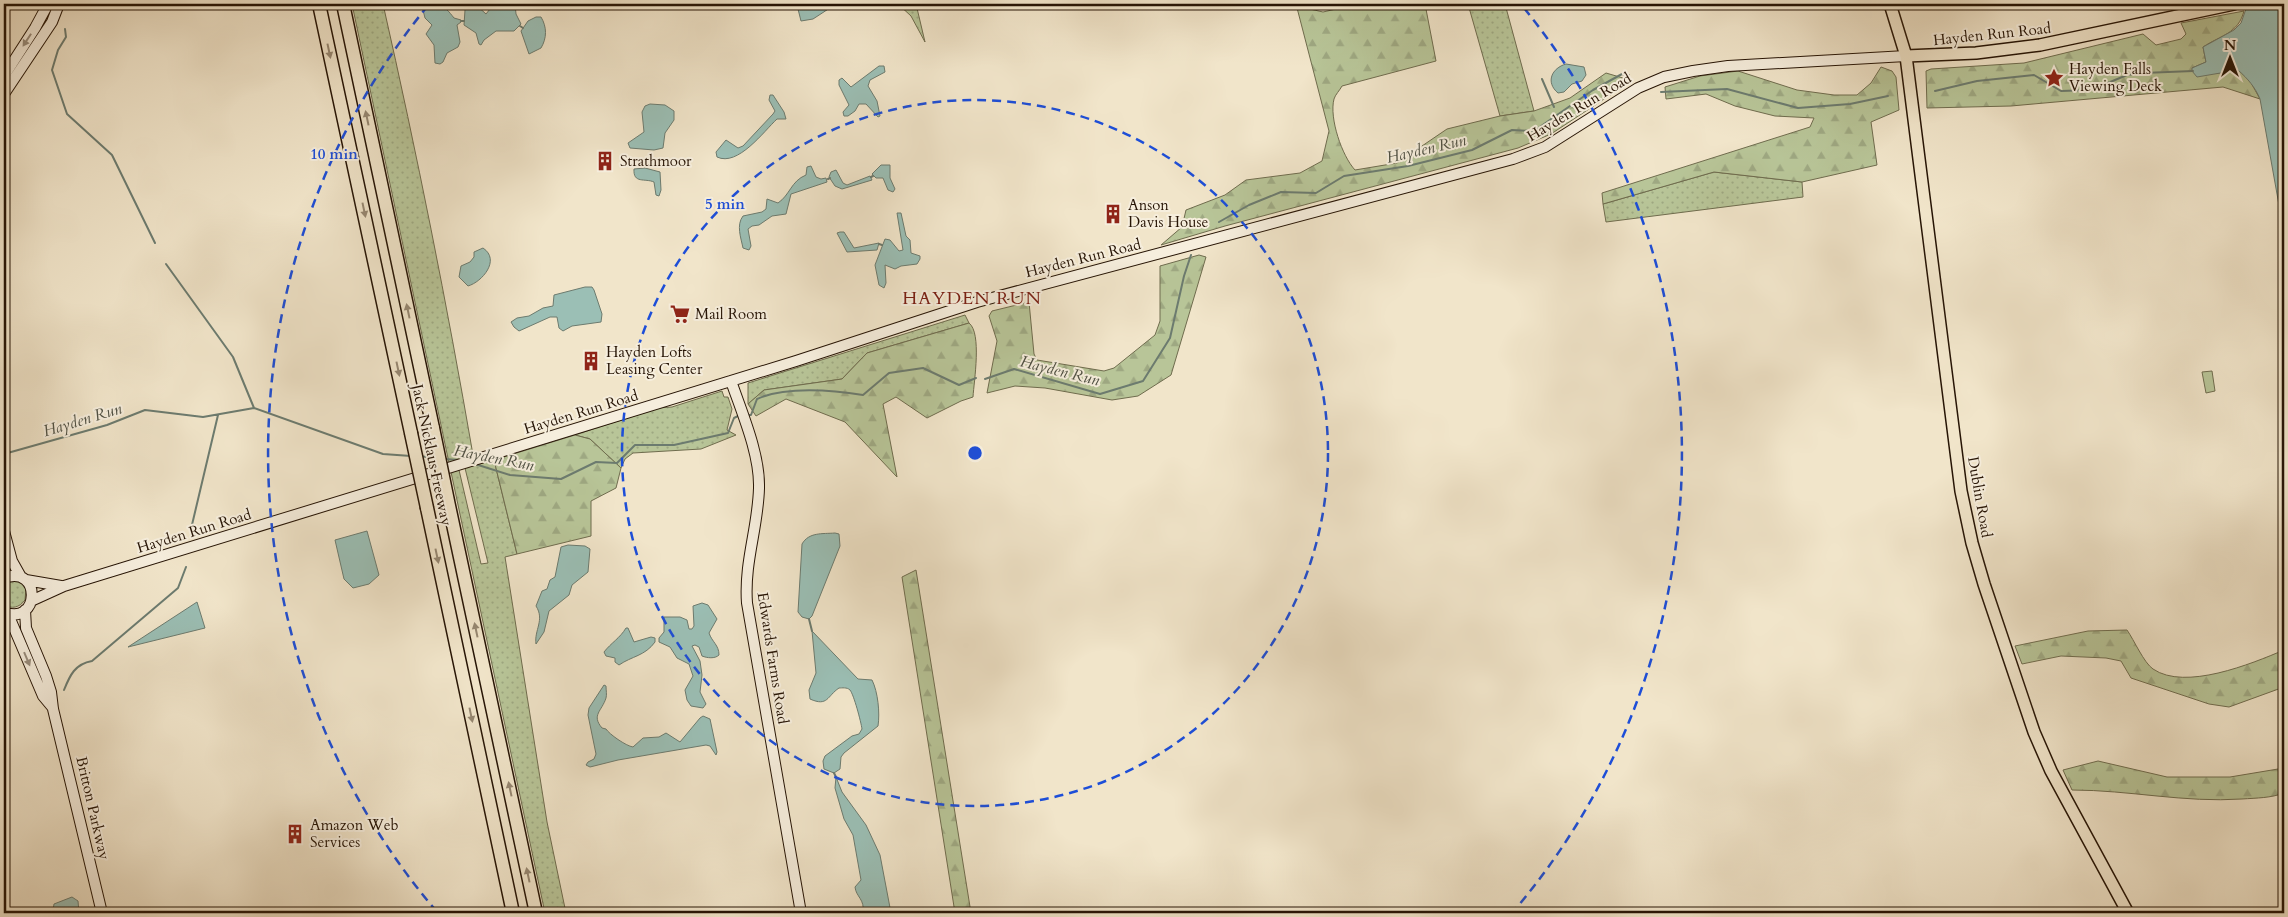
<svg xmlns="http://www.w3.org/2000/svg" width="2288" height="917" font-family="Cardo,serif">
<style>
.grass{fill:url(#grass-dots);stroke:#6f6c4e}
.forest{fill:url(#forest-firs);stroke:#6f6c4e}
.garden{fill:#b8c598;stroke:#6f6c4e}
.water{fill:#9bbfb5;stroke:#6c7b6f}
.lines{fill:none;stroke-linecap:round;stroke-linejoin:round}
.stream{stroke:#6c7b6f;stroke-width:2}
.secondary-casing{stroke:#261405;stroke-width:12}
.primary-casing{stroke:#261405;stroke-width:14}
.motorway-casing{stroke:#261405;stroke-width:15}
.secondary{stroke:#f6eedd;stroke-width:10}
.primary{stroke:#f1e5ca;stroke-width:11}
.motorway{stroke:#f1e5ca;stroke-width:12}
.motorway-bridge-casing{stroke:#261405;stroke-width:15;stroke-linecap:butt}
.motorway-bridge{stroke:#f1e5ca;stroke-width:12}
.oneway{fill:#988c7c}
.oneway2{fill:#968771}
.ring{fill:none;stroke:#1d4ed8;stroke-width:2.5;stroke-dasharray:9 6}
.labels{text-anchor:middle;stroke-width:4;stroke-linejoin:round;paint-order:stroke}
.street-label{font-size:15px;fill:#261405;stroke:#f6eedd}
.poi-label{font-size:15px;fill:#261405;stroke:#f6eedd;text-anchor:start}
.water-label{font-size:16px;font-style:italic;fill:#4f5043;stroke:#f6eedd}
.quarter-label{font-size:18px;letter-spacing:1px;fill:#7a1f14;stroke:#f6eedd}
.centre{fill:#1d4ed8;stroke:#f6eedd;stroke-width:2.5}
.ring-label{font-size:15px;text-anchor:middle;font-weight:bold;fill:#1d4ed8;stroke:#f6eedd;stroke-width:4;stroke-linejoin:round;paint-order:stroke}
</style>
<defs>
<pattern id="grass-dots" width="8" height="8" patternUnits="userSpaceOnUse" patternTransform="scale(1.25)"><rect width="8" height="8" fill="#b8c598"/><path d="M2 2h.1M6 6h.1" fill="none" stroke="#9ea882" stroke-width="1.8" stroke-linecap="round"/></pattern>
<pattern id="forest-firs" width="22" height="20" patternUnits="userSpaceOnUse" patternTransform="scale(1.25)"><rect width="22" height="20" fill="#b8c598"/><path d="M5 1l3.5 6h-7zM16 11l3.5 6h-7z" fill="#9ea882"/></pattern>
</defs>
<rect width="100%" height="100%" fill="#f1e5ca"/>
<filter id="stains"><feTurbulence type="fractalNoise" baseFrequency=".004" numOctaves="4"/><feColorMatrix values="0 0 0 0 .2 0 0 0 0 .09 0 0 0 0 .02 0 0 0 .5 -.17"/></filter>
<radialGradient id="worn" r=".72"><stop offset=".6" stop-color="#630" stop-opacity="0"/><stop offset="1" stop-color="#630" stop-opacity=".3"/></radialGradient>
<path class="grass" d="M352,4h31c34,150 64,300 90,451l-24,8z
M898,4h18l9,38 -14,-26z
M1468,4h37l29,107 -34,5z
M1714,172l88,10 1,15 -197,25 -3,-18z
M965,315l4,8 -102,30 -25,26 -78,11 -16,14v-21z
M722,391l2,6h4l4,12 -5,21 9,5 -35,14 -68,4 -8,6 -4,9 -31,-29 -15,-4 82,-27 15,-1z
M494,460l23,94 -12,3 42,265 19,91h-21l-94,-441 8,-2 22,94 7,-1 -23,-95z
M8,579l12,2 6,7 -1,12c-6,8 -13,9 -21,5v-23z"/>
<path class="forest" d="M1296,4h9l5,5 13,3 35,-8h67l11,57 -94,25c-2,4 -7,9 -8,13 -5,19 8,57 21,71l42,-7 50,-34 53,-13 34,-5 36,-13 36,-25 17,5 4,6 -76,50 -33,14 -293,78 -64,19 21,-18 4,-17 39,-15 21,-15 54,-7 22,-12 7,-30z
M2244,11c-6,23 -23,24 -41,36l3,15 -14,6 26,5 20,-3 11,9 11,20 -37,-12 -212,19 -84,2 -1,-37 5,-2 93,-6 119,-29 13,11 25,-6 5,-5 -5,-11z
M1881,67l11,4 4,6 3,33 -28,12 6,43 -75,17 -88,-10 -111,32 -1,-11 208,-66 4,-9 -39,-2 -40,-10 -29,-12 -40,5 -1,-12 35,-11 38,-5 59,19 37,5h23l14,-12z
M1199,255l7,2 -35,118 -33,21 -26,4 -67,-12 -30,-2 -28,7 10,-52 -8,-25 3,-5 37,-9 5,52 3,6 67,11 10,-3 41,-33 5,-14v-55z
M969,323c13,10 5,58 4,74l-12,4 -34,17 -31,-21 -13,7 14,73 -52,-55 -59,-23 -30,17 -8,-12 16,-14 78,-11 25,-26z
M575,435l15,4 31,29 -5,20 -25,13v35l-74,18 -23,-94z
M916,570l55,343h-16l-53,-336z
M2127,630c7,10 17,33 26,39 32,22 98,-5 131,-19v37l-55,20 -20,-3 -78,-26 -10,-17 -15,-3 -45,-2 -39,8 -7,-18 73,-15z
M2098,761l69,16h63l54,-9v25c-13,5 -27,5 -42,6 -57,4 -113,-9 -170,-9l-9,-20z"/>
<path class="garden" d="M2212,371l3,20 -9,2 -4,-21z"/>
<path class="water" d="M470,4h5l11,10 8,-10h21l1,10 5,10 -7,7h-18l-12,9 -3,5 -2,-1 -3,-11 -12,-8 1,-15z
M806,4h30l-23,15 -12,2 -3,-12z
M2251,4h33v229l-24,-134c-5,-12 -12,-20 -22,-29l-41,7 -5,-6v-3l14,-6 -3,-15 31,-17 7,-7 6,-17z
M429,5c18,5 14,-1 25,13l7,2v2l-4,3 3,17 -2,5 -11,6 -4,9 -3,2 -5,-1 -1,-18 -8,-11 6,-9 -7,-7 -2,-8z
M536,17h5c6,10 6,21 0,31l-12,6 -8,-23 7,-10z
M1566,64l18,3 2,8 -4,6 -10,3 -8,8 -6,1c-13,-11 -6,-25 8,-29z
M879,66h5l1,6 -15,8 -2,6 9,15 3,15 -2,1 -12,-13h-7l-4,7 -7,5h-4l-1,-4 6,-7 -10,-20v-5l3,-2 9,9z
M770,95h3l11,17 2,7h-9c-13,12 -39,48 -60,38l-1,-5 10,-12 12,8 5,-2 30,-32 2,-3 -6,-11z
M650,104l15,1 9,6v9l-9,13 -2,15 -9,2 -24,-2 -2,-5 16,-11 -2,-20 3,-6z
M881,165h9v13l5,11 -2,3 -5,-2 -5,-12h-7l-4,-4z
M811,166l5,11 5,2 5,-1 1,4 -36,12 -5,20 -14,2 -13,9 -7,1 -4,3 3,17 -2,4 -6,-2c-2,-10 -7,-23 0,-32l19,-4 4,-3 1,-10 11,4c12,-8 13,-22 28,-28l1,-8z
M645,168l15,4 1,18 -2,6 -3,-1 -2,-13c-9,-4 -21,2 -20,-13z
M836,170l7,13 4,2 23,-9 2,4 -30,9 -7,-3 -6,-9 2,-5z
M897,213h4l5,23 4,4 1,13 9,3v3l-3,5 -16,2 -6,3 -10,-4 1,18 -2,5 -5,-3 -4,-20 10,-26 5,1 9,11 4,-1z
M840,232h4l10,16 25,-5 -2,7 -30,2 -10,-19z
M483,248c18,12 -1,34 -15,38l-9,-9 2,-11 9,-4 4,-5v-5z
M585,287h7l2,3 8,24 -1,8 -29,4 -9,5 -4,-3 -2,-11h-7l-31,14 -5,-4 -3,-5 6,-4 12,-2 14,-8 10,-2 1,-11z
M367,531l12,44 -10,9 -16,4 -9,-9 -9,-39z
M835,533l4,1 1,12 -28,70 -3,3 -7,-2 -4,-5 4,-68c7,-12 20,-10 33,-11z
M568,545l17,1 5,3 -2,23 -16,13 -3,10 -20,16 -5,21 -8,12c-2,-14 9,-24 0,-38l6,-15 5,-2 3,-9 5,-3 6,-30z
M197,602l8,26 -77,19z
M702,603l6,2 9,14 -8,14c3,9 10,12 10,22 -4,4 -12,3 -17,1l-3,-9 -4,-2 -3,1 8,15 2,14 -2,17 6,12 -3,4 -12,-2 -4,-6 -2,-10 8,-14 -4,-12 -12,-6 -7,-11 -11,-5v-4l5,-6v-15h16l7,3 2,9h3l2,-3 -1,-20z
M626,628h2l6,14 17,-5 4,1v4c-10,14 -23,14 -36,23l-4,-3v-4l-9,-2 -2,-4c7,-9 16,-14 22,-24z
M812,631l46,48 14,1c6,12 8,33 6,46l-34,27 -3,4 -1,12 -6,4 -10,-4 -1,-8 2,-5 27,-20 7,-2 3,-5c-1,-7 -8,-34 -12,-39 -3,-3 -8,-2 -11,-2 -12,8 -11,19 -29,11l-1,-9 7,-17z
M604,685l2,1c0,4 1,9 0,12 -4,13 -15,17 -4,30l4,1c3,5 20,17 27,18l10,-9 16,-1 7,-4 14,9 20,-24 3,-2 7,3 7,33 -1,3 -6,-9 -4,-1 -88,15 -28,7 -4,-2 2,-3 6,-3 2,-5 -8,-39 1,-7z
M836,777l6,15 24,33 14,30 11,58h-28c2,-14 -7,-16 -8,-26l6,-7 -8,-45 -9,-16 -9,-31z
M72,897l6,4 1,12h-23l-3,-3 1,-6z"/>
<g class="lines">
<path class="stream" d="M34,4l1,2
M461,21h3
M520,26l3,2
M65,29l1,8 -8,13 -6,20 15,44 45,41 43,88
M1542,79l12,28
M1935,91l42,-10 57,-6 27,16 30,-1 36,-15 16,-2 50,-2
M1661,92l66,-3 71,19 52,-4 38,-8
M871,177l2,-1
M828,179l2,-1
M1219,222l30,-17 32,-13 35,1 28,-17 64,-10 64,-16 40,-20 22,1 59,-41 29,-16 7,1
M879,244l3,1
M166,264l67,93 21,51
M985,379l29,-10 86,25 43,-13 27,-43 14,-62 7,-21
M747,415h4l6,-16c28,-13 76,-9 106,-4l26,-22 34,-5 36,17 17,-7
M4,454l103,-29 38,-15 58,7 51,-9 129,46 28,2
M420,456l13,2
M445,459l13,1
M475,464l35,11 51,4 35,-17 21,1 18,-18h39l54,-12 6,-15 6,-3
M191,529l27,-114
M809,619l3,12
M64,690c6,-15 11,-26 28,-29l86,-73 8,-21
M834,773l2,4"/>
<defs>
<path id="secondary" d="M4,76l31,-48 13,-24
M4,94l48,-72 7,-18
M731,381c11,32 29,73 28,107 -1,40 -15,74 -12,115l54,310
M4,531l8,30 9,16
M4,578c38,-14 36,49 0,34
M26,580l35,6
M31,601l33,-15 732,-225 181,-59 536,-143 32,-12 93,-59 26,-11 29,-6 35,-5 178,-10
M25,610l1,18 20,48 5,16 2,17 49,204
M8,614l35,82 10,12"/>
<path id="primary" d="M1890,4l16,52 55,435 11,52 12,41 50,148 17,39 77,142
M1906,56l70,-3 64,-8 194,-41"/>
<path id="motorway" d="M319,4l92,429
M343,4l90,424
M448,501l88,412
M427,508l86,405"/>
</defs>
<use href="#secondary" class="secondary-casing"/>
<use href="#primary" class="primary-casing"/>
<use href="#motorway" class="motorway-casing"/>
<use href="#secondary" class="secondary"/>
<use href="#primary" class="primary"/>
<use href="#motorway" class="motorway"/>
<defs>
<path id="motorway-bridge" d="M433,428l15,73
M411,433l16,75"/>
</defs>
<use href="#motorway-bridge" class="motorway-bridge-casing"/>
<use href="#motorway-bridge" class="motorway-bridge"/>
</g>
<defs><path id="oneway-solid" d="M-6-.8H1V-3.2L6.5 0L1 3.2V.8H-6Z" transform="scale(1.25)"/></defs>
<g class="oneway">
<use href="#oneway-solid" transform="translate(27 40) rotate(123)"/>
<use href="#oneway-solid" transform="translate(27 659) rotate(67)"/>
</g>
<g class="oneway2">
<use href="#oneway-solid" transform="translate(329 51) rotate(78)"/>
<use href="#oneway-solid" transform="translate(367 118) rotate(-102)"/>
<use href="#oneway-solid" transform="translate(364 210) rotate(78)"/>
<use href="#oneway-solid" transform="translate(408 311) rotate(-102)"/>
<use href="#oneway-solid" transform="translate(398 369) rotate(78)"/>
<use href="#oneway-solid" transform="translate(437 556) rotate(78)"/>
<use href="#oneway-solid" transform="translate(476 630) rotate(-102)"/>
<use href="#oneway-solid" transform="translate(471 715) rotate(78)"/>
<use href="#oneway-solid" transform="translate(510 789) rotate(-102)"/>
<use href="#oneway-solid" transform="translate(528 875) rotate(-102)"/>
</g>
<g class="ring">
<circle cx="975" cy="453" r="353"/>
<path d="M437 912A707 707 0 0 1 426 8M1524 8A707 707 0 0 1 1513 912"/>
</g>
<defs>
<symbol id="sight-bare" viewBox="-9 -9 18 18"><path d="M0-6L1.8-2.2L6-1.7L2.9 1.2L3.7 5.4L0 3.3L-3.7 5.4L-2.9 1.2L-6-1.7L-1.8-2.2Z" fill="#8f2418" stroke="#f6eedd" stroke-width="2.5" paint-order="stroke"/></symbol>
<symbol id="building-bare" viewBox="-9 -9 18 18"><path d="M-4-6H4V6H1V3H-1V6H-4ZM-2.5-4.3h1.7v1.8h-1.7ZM.8-4.3h1.7v1.8H.8ZM-2.5-1h1.7V.8h-1.7ZM.8-1h1.7V.8H.8Z" fill="#8f2418" stroke="#f6eedd" stroke-width="2.5" paint-order="stroke"/></symbol>
<symbol id="supermarket-bare" viewBox="-9 -9 18 18"><path d="M-6-5.5h2.5l.6 2H6L4.5 2H-2.5L-4.4-4H-6ZM-1.5 3.2a1.3 1.3 0 1 0 .1 0ZM3 3.2a1.3 1.3 0 1 0 .1 0Z" fill="#8f2418" stroke="#f6eedd" stroke-width="2.5" paint-order="stroke"/></symbol>
</defs>
<g fill-rule="evenodd">
<use href="#sight-bare" x="2040" y="64" width="28" height="28"/>
<use href="#building-bare" x="591" y="147" width="28" height="28"/>
<use href="#building-bare" x="1099" y="200" width="28" height="28"/>
<use href="#supermarket-bare" x="666" y="300" width="28" height="28"/>
<use href="#building-bare" x="577" y="347" width="28" height="28"/>
<use href="#building-bare" x="281" y="820" width="28" height="28"/>
</g>
<g class="labels">
<g class="street-label">
<text transform="translate(1992 34) rotate(-6)" y="5">Hayden Run Road</text>
<text transform="translate(1579 107) rotate(-31)" y="5">Hayden Run Road</text>
<text transform="translate(1083 258) rotate(-14)" y="5">Hayden Run Road</text>
<text transform="translate(581 412) rotate(-17)" y="5">Hayden Run Road</text>
<text transform="translate(432 455) rotate(78)" y="5">Jack Nicklaus Freeway</text>
<text transform="translate(1980 497) rotate(80)" y="5">Dublin Road</text>
<text transform="translate(194 531) rotate(-17)" y="5">Hayden Run Road</text>
<text transform="translate(773 658) rotate(81)" y="5">Edwards Farms Road</text>
<text transform="translate(93 808) rotate(77)" y="5">Britton Parkway</text>
</g>
<g class="poi-label">
<text x="2069" y="74">Hayden Falls<tspan x="2069" dy="17">Viewing Deck</tspan></text>
<text x="620" y="166">Strathmoor</text>
<text x="1128" y="210">Anson<tspan x="1128" dy="17">Davis House</tspan></text>
<text x="695" y="319">Mail Room</text>
<text x="606" y="357">Hayden Lofts<tspan x="606" dy="17">Leasing Center</tspan></text>
<text x="310" y="830">Amazon Web<tspan x="310" dy="17">Services</tspan></text>
</g>
<g class="water-label">
<text transform="translate(1426 148) rotate(-13)" y="6">Hayden Run</text>
<text transform="translate(1060 370) rotate(14)" y="6">Hayden Run</text>
<text transform="translate(82 419) rotate(-17)" y="6">Hayden Run</text>
<text transform="translate(494 457) rotate(11)" y="6">Hayden Run</text>
</g>
<g class="quarter-label">
<text x="972" y="304">HAYDEN RUN</text>
</g>
</g>
<circle cx="975" cy="453" r="8" class="centre"/>
<g class="ring-label">
<text x="334" y="159">10 min</text>
<text x="725" y="209">5 min</text>
</g>
<rect width="2288" height="917" fill="none" stroke="#f1e5ca" stroke-width="20"/>
<rect x="5" y="5" width="2278" height="907" fill="none" stroke="#261405" stroke-width="2.5"/>
<rect x="10" y="10" width="2268" height="897" fill="none" stroke="#261405"/>
<g transform="translate(2230 58)" stroke="#f6eedd" stroke-width="4" paint-order="stroke">
<path d="M0-4L9 19L0 12L-9 19Z" fill="#261405"/>
<text y="-8" font-size="14" font-weight="bold" text-anchor="middle" fill="#261405">N</text>
</g>
<rect width="100%" height="100%" filter="url(#stains)"/>
<rect width="100%" height="100%" fill="url(#worn)"/>
</svg>
